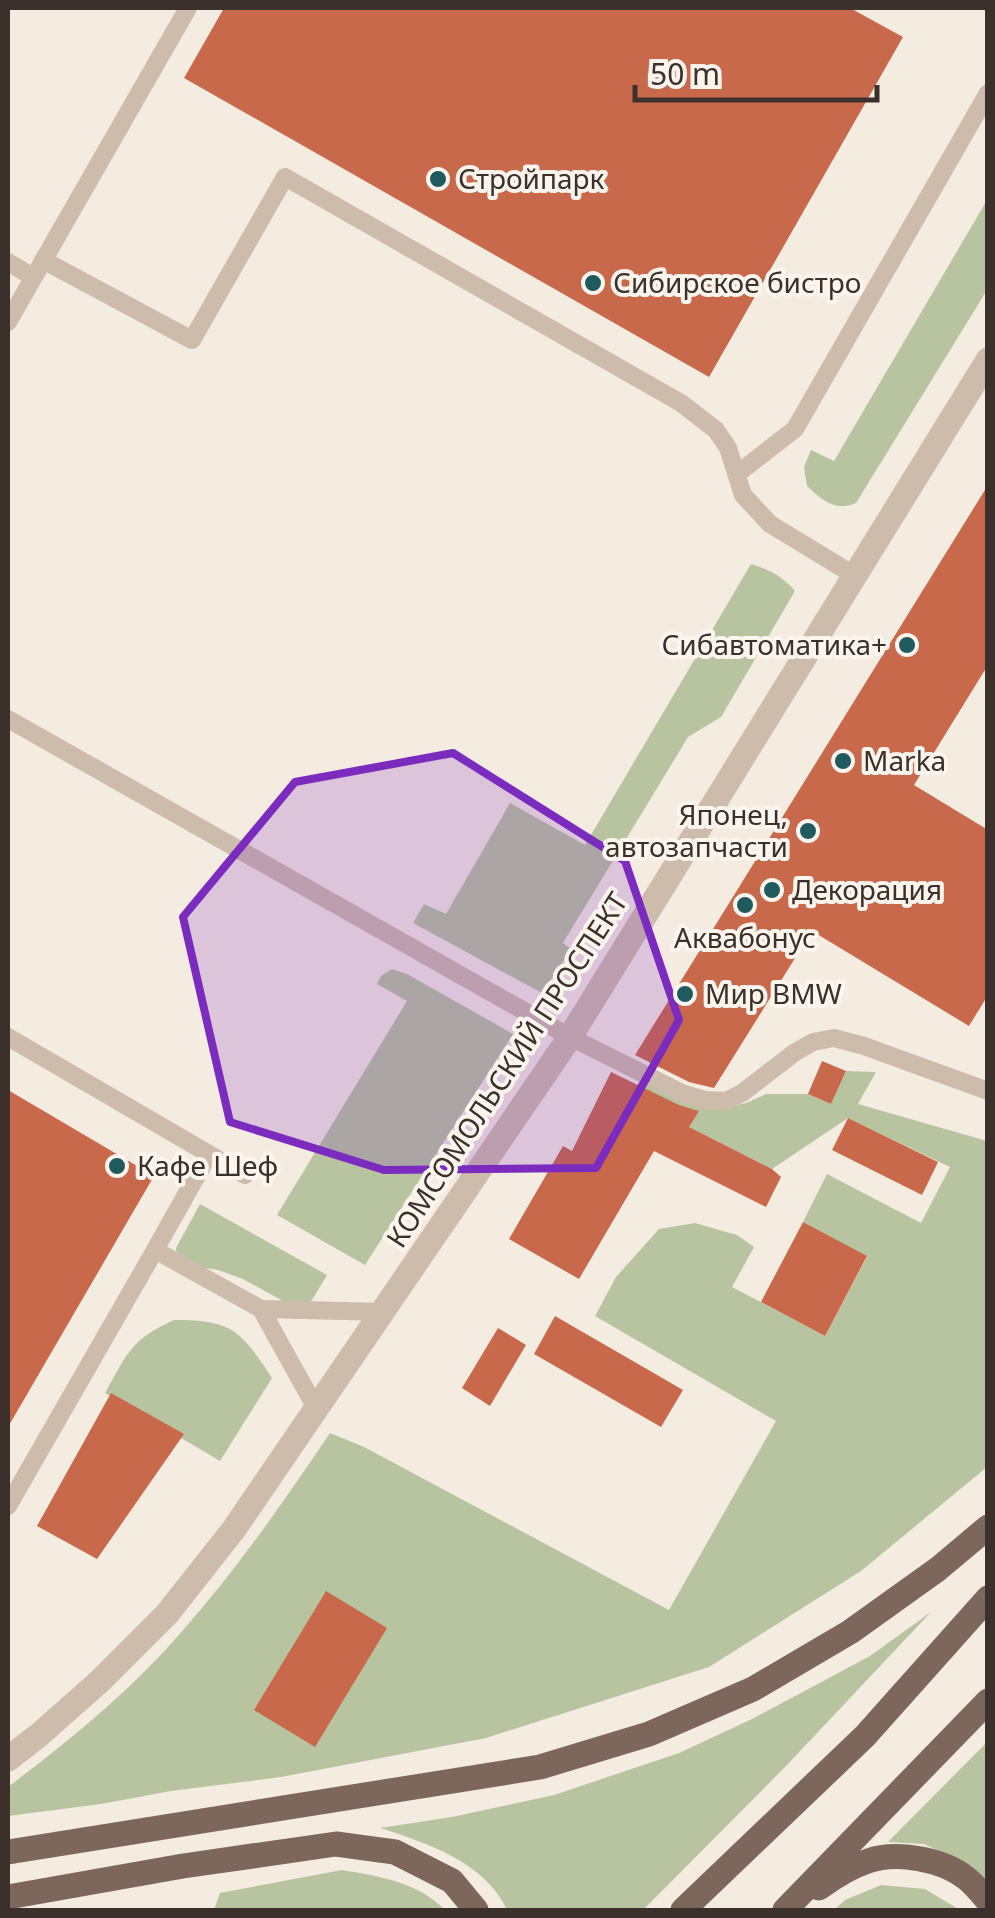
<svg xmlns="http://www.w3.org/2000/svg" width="995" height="1918" font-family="'Noto Sans',sans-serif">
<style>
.green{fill:#b8c4a0}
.building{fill:#c8694b}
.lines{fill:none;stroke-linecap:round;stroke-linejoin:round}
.lane{stroke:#cdbbac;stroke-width:18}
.street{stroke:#cdbbac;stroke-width:25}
.primary{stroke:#7d675c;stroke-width:25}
.marked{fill:#7b2cbf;fill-opacity:0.2;stroke:#7b2cbf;stroke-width:8;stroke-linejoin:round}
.poi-dot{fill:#1f5a5e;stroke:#fbf5ee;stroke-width:4}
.labels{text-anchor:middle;stroke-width:8;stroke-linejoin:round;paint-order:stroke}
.poi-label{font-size:28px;fill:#3b302b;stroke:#fbf5ee;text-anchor:start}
.street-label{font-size:28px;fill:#3b302b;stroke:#fbf5ee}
</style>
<rect width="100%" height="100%" fill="#f4ebe1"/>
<path class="green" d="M987,200v90l-131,213c-21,9 -34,-3 -49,-17l-3,-19 7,-17 23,11z
M751,564c19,6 31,12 44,27l-74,126 -33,20 -125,206 8,6 -29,44 -129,-70 11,-19 22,10 64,-111 75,42z
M392,969l15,5 106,60 -148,231 -88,-50 130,-214 -30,-17 4,-8z
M846,1071l30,1 -18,32 129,37v326l-126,104 -152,96 -223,71 -205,39 -110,14 -70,13 -93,12v-29c62,-47 125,-98 176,-158 54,-61 100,-128 146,-196l34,14 305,163 107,-189 -181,-105 21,-39 43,-48 36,-6 42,12 17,12 -22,40 93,49 42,-79 -64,-35 24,-48 94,49 29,-56 -102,-49 -76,51 -141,-71 10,-21 79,32 26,-6 20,-9h42l23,10z
M200,1204l127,71 -18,30 -26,-4 -40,-22 -25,-9 -20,-3 -21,-9 -1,-10z
M174,1320c59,0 67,11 98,58l-52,83 -115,-68c23,-40 25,-53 69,-73z
M931,1612l-145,154 -143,144h-136c-22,-48 -80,-67 -127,-82l72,-11 102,-22 125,-42 73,-34 118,-63z
M987,1742v139l-24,-19 -39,-18 -36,-2z
M342,1870c36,6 76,12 103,40h-231l6,-17z
M881,1885l44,4 35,21h-126l11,-10z"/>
<path class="building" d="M224,8h626l53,29 -194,340 -525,-299z
M988,485v180l-74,120 74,45v165l-19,31 -157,-95 -98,157 -25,-6 -54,-27z
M822,1061l24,10 -15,33 -23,-10z
M611,1072l68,33 20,6 -10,16 83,42 9,8 -15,30 -112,-56 -75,128 -70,-40 54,-93 9,5z
M8,1090l146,86 -146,251z
M848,1118l90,44 -16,33 -90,-45z
M803,1222l64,34 -42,80 -64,-34z
M555,1316l128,74 -22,37 -127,-73z
M498,1328l28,17 -36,61 -28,-18z
M111,1393l73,41 -87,125 -60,-33z
M326,1591l61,37 -72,119 -61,-37z"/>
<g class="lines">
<path class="lane" d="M43,260l149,80 93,-163 396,226 35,27 12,18 15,47 27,29 84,51
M8,262l25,15
M8,322l180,-314
M737,474l58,-45 193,-336
M8,719l562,318 114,57 21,6 21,1 16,-8 52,-40 19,-11 21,-4 30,8 124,45
M8,1037l237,138
M155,1250l54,-96
M261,1309l56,101
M8,1506l147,-256 106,59 123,3"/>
<path class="street" d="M8,1759l31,-24 61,-54 67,-67 67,-85 336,-492 418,-677"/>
<path class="primary" d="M8,1852l532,-85 109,-33 104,-45 97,-57 88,-63 50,-42
M819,1888c15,-11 31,-21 49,-27 28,-10 74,-2 98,17 8,6 15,15 22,23
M8,1897l175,-31 153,-22 59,8 57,29 24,29
M683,1910l182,-174 123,-138
M785,1910l203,-209"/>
</g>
<path class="marked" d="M453,753l172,108 54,159 -83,148 -212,2 -154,-48 -47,-205 112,-135z"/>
<g class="poi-dot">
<circle cx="438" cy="179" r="10"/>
<circle cx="593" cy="283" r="10"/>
<circle cx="907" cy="645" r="10"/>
<circle cx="843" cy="761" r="10"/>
<circle cx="808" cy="831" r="10"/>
<circle cx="772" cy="890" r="10"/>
<circle cx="745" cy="905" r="10"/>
<circle cx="685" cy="994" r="10"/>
<circle cx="117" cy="1166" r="10"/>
</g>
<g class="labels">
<g class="poi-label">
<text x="458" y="189">Стройпарк</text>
<text x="613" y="293">Сибирское бистро</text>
<text x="887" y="655" text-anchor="end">Сибавтоматика+</text>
<text x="863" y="771">Marka</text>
<text x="788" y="825" text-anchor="end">Японец,<tspan x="788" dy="32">автозапчасти</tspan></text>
<text x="792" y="900">Декорация</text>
<text x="745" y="948" text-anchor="middle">Аквабонус</text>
<text x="705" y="1004">Мир BMW</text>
<text x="137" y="1176">Кафе Шеф</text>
</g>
<g class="street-label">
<text transform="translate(507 1070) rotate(-57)" y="10">КОМСОМОЛЬСКИЙ ПРОСПЕКТ</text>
</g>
</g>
<rect width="995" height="1918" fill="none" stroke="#3b302b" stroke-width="20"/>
<path d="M635 85v15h242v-15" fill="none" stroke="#3b302b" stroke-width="5"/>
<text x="650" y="85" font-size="30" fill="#3b302b" stroke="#fbf5ee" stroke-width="8" paint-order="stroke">50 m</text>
</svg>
